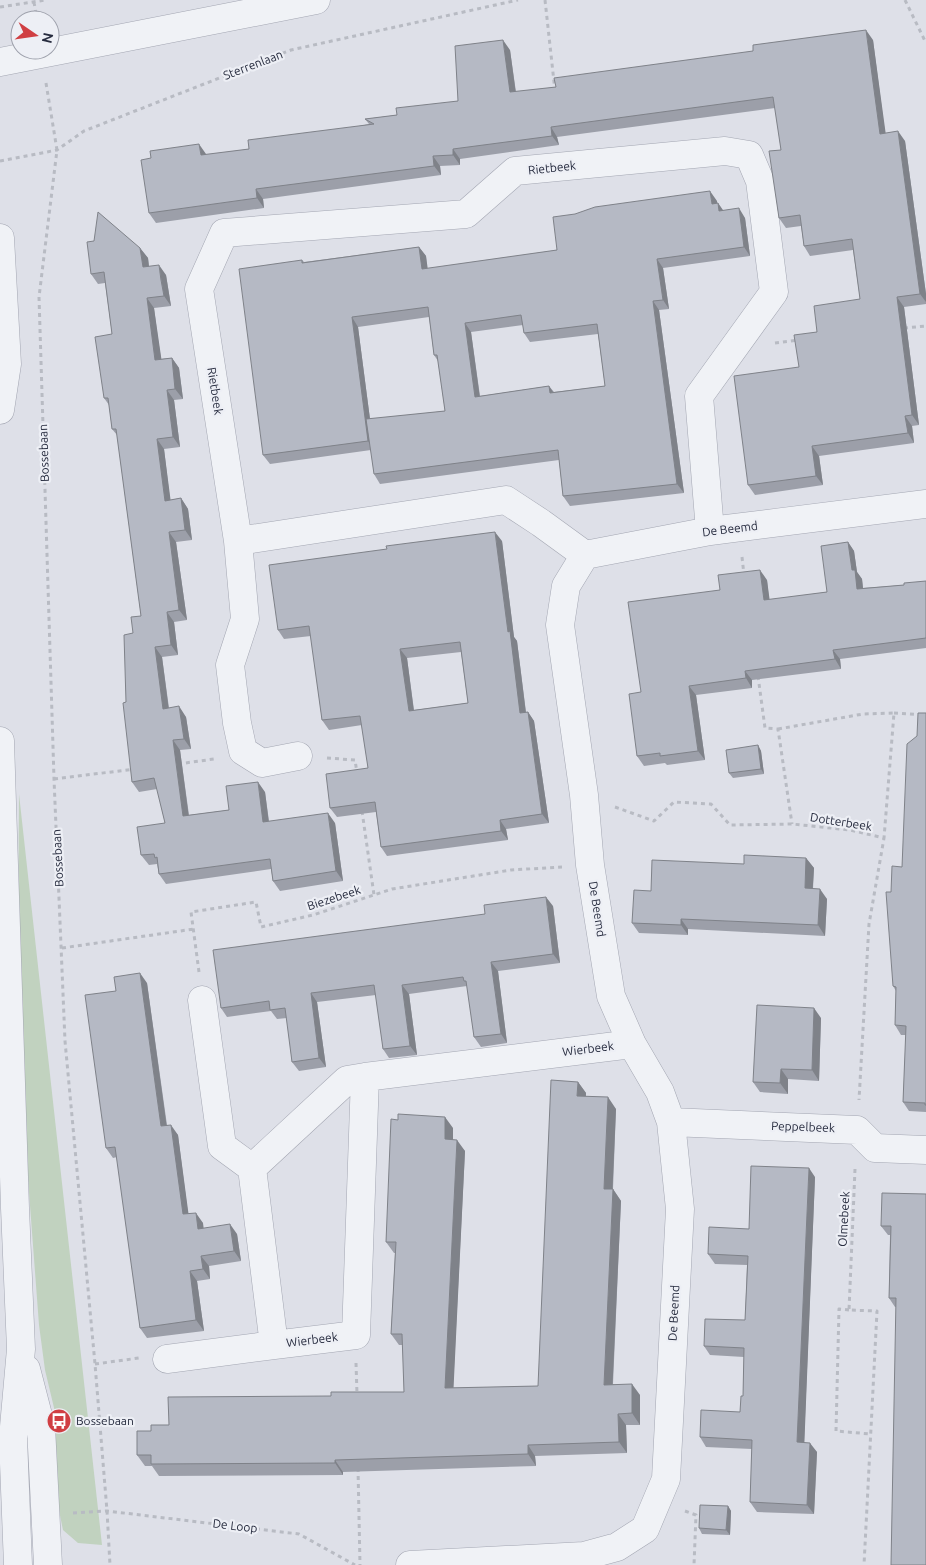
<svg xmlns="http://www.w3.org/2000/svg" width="926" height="1565" font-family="Ubuntu,sans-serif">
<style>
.green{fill:#c1d2bf}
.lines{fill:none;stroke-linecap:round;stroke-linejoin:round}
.minor-casing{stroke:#a3a6b2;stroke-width:29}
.path{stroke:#b8bbc3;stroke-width:3;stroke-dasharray:4 4;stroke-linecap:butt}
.minor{stroke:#f0f2f6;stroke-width:28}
.wall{fill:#9c9fa9;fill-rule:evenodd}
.shaded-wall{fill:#7f8289}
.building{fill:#b5b9c4;stroke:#7f8289;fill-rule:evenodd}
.labels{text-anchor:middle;stroke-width:4.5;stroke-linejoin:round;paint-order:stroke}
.street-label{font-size:12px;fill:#272c3f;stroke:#edeff5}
.poi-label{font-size:12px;fill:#272c3f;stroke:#edeff5;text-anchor:start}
</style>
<rect width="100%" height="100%" fill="#dee0e8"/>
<path class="green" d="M19,794l83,751 -24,-2 -15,-13 -6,-29 -2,-89 -10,-42 -6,-45 -14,-186 -7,-201z"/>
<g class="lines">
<defs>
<path id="minor" d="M0,62l316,-62
M0,238l7,126 -7,46
M238,541l268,-41 35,23 44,32
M0,741l15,467 6,141 -8,89 5,127
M298,756l-36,7 -19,-12 -6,-28 -7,-58 15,-46 -7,-78 -39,-252 25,-56 242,-19 49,-43 210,-20 24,4 11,26 14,111 -75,104 11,135
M202,1000l20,146 30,22
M365,1077l-9,258 -82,10 -22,-177 95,-88 18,-3 267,-33
M671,1122l186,8 18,18 51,2
M167,1359l107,-14
M26,1369l15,58 7,138
M410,1565l174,-9 33,-9 28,-18 21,-50 14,-270 -9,-87 -11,-30 -28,-48 -21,-48 -21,-131 -6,-70 -24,-170 6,-39 19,-31 125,-24 216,-27"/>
</defs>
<use href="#minor" class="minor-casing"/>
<path class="path" d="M545,0l10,91
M905,0l21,43
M34,2l3,18
M0,7l46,-7
M46,83l11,67 -18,147 15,482 11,262 30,323 12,147 3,54
M0,161l57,-11 27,-19 207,-81 227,-50
M904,328l22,-2
M775,343l24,-3
M742,557l2,18
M758,676l7,52 13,1 14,95
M894,713l32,2
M778,729l85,-15 31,-1 -10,125
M327,758l28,2 2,13
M178,764l36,-5
M54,779l81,-10
M615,807l39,14 20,-19 37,2 19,21 62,-1 58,6 34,8 -15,86 -10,176
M362,811l12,84
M62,948l132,-19
M199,972l-8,-60 65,-10 5,25 52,-12 79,-26 119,-19 51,-3
M855,1169l-6,141 28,1 -13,254
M849,1310l-10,-1 -3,122 34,3
M356,1363l1,31
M95,1364l44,-6
M358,1468l2,97
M685,1511l11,4 -2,50
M73,1513l34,-2 192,23 56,31"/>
<use href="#minor" class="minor"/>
</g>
<path class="wall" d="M873,40l12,93 20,8 21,153v10l-22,3 15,118 -7,1 2,17 -95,13 4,29 -68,10 -7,-10 51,-118 18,-35 43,-33 -7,-49 -43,6 -6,-10 -3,-20 -15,2 -7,-10 2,-68 -6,-42 -218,29 2,8 -99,14v6l-20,1 1,9 -178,24 1,9 -108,15 -7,-10 2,-55 55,-4v1l43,-6 120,-25 -4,-5 32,-4 61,-14 52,-51 6,42 40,-5z
M717,201v2h1l5,7 22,8 5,38 -87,12 6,41 -10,1 25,183 -114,13 -7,-10 -4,-36 -179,24 -6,-10 -3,-24 -101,14 -7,-9 39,-195 2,2 115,-15 7,9 1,13 130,-19zM429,317l5,38 4,6 7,50 -75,8 -12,-92zM523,325l1,8 6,9 68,-8 7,52 -51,6 -5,-6 -69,10 -9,-64z
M140,248l8,10 1,8 17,9 5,31 -17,2 4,31 3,20 11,-1 7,10 4,31 -9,1 6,47 -16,2 6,51 11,-2 7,11 4,31 -16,2 11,78 -13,2 4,33 -16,2 7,51 17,9 5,32 -11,1 9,65 40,-5 36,-18 4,29 66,2 8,58 -63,10 -7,-10 -2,-12 -105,15 -7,-10 -2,-10 -8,1 -8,-10 24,-32 -8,-34 -18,3 -7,-10 -6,-80 7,-69 8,-17 -24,-181 -5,-6 -3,-24 -5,-7 8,-64 -7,-51 -7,1 -7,-10z
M502,541l12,96 3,4 9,71h2l6,9 15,102 -43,6 2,11 -121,16 -6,-9 -5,-35 -39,5 -7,-9 38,-40 -6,-43 -33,5 -7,-10 -11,-84 -27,3 -6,-9zM461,652l7,51 -54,7 -7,-52z
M848,542l6,9 3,21 5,7 1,9 41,-3 22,-4v67l-86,11 1,10 -89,11v8l-56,7 9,65 -38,5 -2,-2 -21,3 -7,-10 4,-64 79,-102 47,-10 2,20 58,-8z
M926,713v399l-17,-1 -6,-9 3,-67h-5l-6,-10 1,-34 -3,-5 -2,-94 11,-25 15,-131z
M758,745l3,6 3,23 -31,4 -4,-5z
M806,858l8,10 -1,21 14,10 -2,37 -137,-7v6l-49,-2 -7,-10 19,-32 93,-27z
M553,906l7,57 -62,8 9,72 -26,4 -7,-10 -7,-51 -58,8 8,61 -28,3 -6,-9 -7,-54 -59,7 9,65 -27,4 -7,-9 -5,-44 -10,1 -6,-8 -44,6 -6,-9z
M147,983l20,142 11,10 10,79 15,9v5l34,6 4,27 -32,5 1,13 -13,2 7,50 -57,7 -7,-10 -23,-171 -4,1 -7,-10 10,-157z
M821,1018l-2,63 -31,-2v15l-28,-2 -7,-10z
M578,1082l8,11v3l30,13 -3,80 8,12 -8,183 27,11v30h-14l1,28 -92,3 1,10 -193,6v3l-184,1 -7,-10h-7l-8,-11 14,-24 18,-6 162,-29 73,-4 -1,-47h-4l-8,-11 4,-81h-1l-8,-11 12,-122 55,8v12l12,11 -12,237 85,-2z
M815,1177l-11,265 13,10 -3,62 -57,-2 -7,-10 2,-53 -46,-2 -6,-10 40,-25 3,-16 1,-39 -34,-2 -6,-9 41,-26 2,-55 -32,-1 -7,-10 41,-25z
M926,1194l-30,113h-1l-6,-9 1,-63h-2l-7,-9z
M728,1506l3,5 -1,24 -28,-1 -3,-6z"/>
<path class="shaded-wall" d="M866,30l7,10 14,103 -7,-9z
M503,40l7,10 7,52 -7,-10z
M551,127l6,10 2,8 -7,-9z
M898,131l7,10 21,153v8l-6,-8z
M199,144l7,10 2,11 -7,-10z
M453,149l7,10v6l-7,-10z
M433,156l7,10 1,9 -7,-9z
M256,189l7,10 1,9 -7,-10z
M710,191l7,10 1,12 -6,-9z
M718,203l6,9 -5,-1z
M739,208l6,10 5,38 -6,-9z
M419,247l7,9 3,22 -7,-9z
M140,248l8,10 2,19 -7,-10z
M657,259l6,9 6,41 -6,-9z
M159,265l7,10 5,31 -7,-10z
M897,297l7,10 15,118 -7,-10z
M147,298l7,10 9,62 -8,-10z
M653,301l6,9 25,183 -7,-9z
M352,317l6,10 16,123 -6,-9z
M465,323l6,9 10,74 -6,-9z
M172,358l7,10 4,31 -8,-10z
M549,386l6,9 -5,-2z
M167,390l7,10 6,47 -7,-10z
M905,416l7,10 2,17 -6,-10z
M157,439l7,10 8,62 -7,-10z
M812,446l7,10 4,29 -7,-9z
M181,498l7,11 4,31 -7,-10z
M169,532l7,10 11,78 -8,-10z
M495,532l7,9 12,96 3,4 10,81 -7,-9 -12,-81z
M848,542l6,9 3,21 5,7 2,19 -7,-9 -5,-19z
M760,570l7,10 4,30 -7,-10z
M167,612l7,10 4,33 -7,-10z
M155,647l7,10 8,62 -7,-10z
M400,649l7,9 8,62 -6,-9z
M833,650l7,9 1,10 -6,-10z
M745,671l7,9v8l-6,-10z
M689,686l7,9 9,65 -7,-9z
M179,706l7,11 5,32 -7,-10z
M528,712l6,9 15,102 -7,-9z
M173,740l7,10 10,76 -7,-10z
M758,745l3,6 3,23 -3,-5z
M258,782l7,10 5,40 -7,-10z
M328,813l7,10 8,58 -7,-10z
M500,820l6,9 2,11 -7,-9z
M806,858l8,10 -2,31 -7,-11z
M820,889l7,10 -2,37 -7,-11z
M546,897l7,9 7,57 -7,-9z
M681,919l7,10v6l-7,-10z
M491,962l7,9 9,72 -6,-9z
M140,973l7,10 21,153 -7,-10z
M402,985l7,9 8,61 -7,-9z
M311,993l6,9 9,65 -7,-9z
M814,1008l7,10 -2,63 -7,-11z
M781,1069l7,10v15l-8,-11z
M578,1082l8,11 -1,14 -8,-11z
M608,1097l8,12 -4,91 -8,-11z
M445,1117l8,11v22l-8,-11z
M171,1125l7,10 12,90 -7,-11z
M457,1140l8,11 -12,248 -8,-11z
M809,1168l6,9 -11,275 -7,-10z
M613,1189l8,12 -9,195 -8,-11z
M196,1213l7,10 2,16 -7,-10z
M230,1224l7,10 4,27 -7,-10z
M201,1256l8,10 1,13 -7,-10z
M190,1271l7,10 7,50 -8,-11z
M632,1384l8,11v30l-8,-12z
M618,1414l8,11 1,28 -8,-11z
M810,1443l7,9 -3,62 -7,-9z
M528,1445l7,11 1,10 -8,-12z
M335,1460l8,12v3l-8,-12z
M728,1506l3,5 -1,24 -4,-5z"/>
<path class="building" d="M866,30l14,104 18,-3 22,163 -23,3 15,118 -7,1 3,17 -96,13 4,30 -68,9 -14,-109 65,-9 -5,-32 23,-3 -3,-26 46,-7 -8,-60 -48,7 -4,-31 -21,3 -10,-67 12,-1 -8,-53 -222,30 1,9 -99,13v6l-20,1 1,10 -178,23 1,9 -108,15 -8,-53 10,-2 -1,-7 49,-7 2,11 48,-6 -1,-9 126,-16 -9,-5 32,-4 -1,-7 62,-7 -3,-55 48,-6 7,52 46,-5 -2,-9 199,-27v-6z
M710,191l2,13 6,-1 1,8 20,-3 5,39 -87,12 6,41 -10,1 24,183 -114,12 -5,-46 -184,24 -8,-55 79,-8 -8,-56h-3l-6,-48 -76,10 16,124 -105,14 -24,-186 63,-9v3l117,-16 3,22 135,-19 -4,-33 22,-3 20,-7zM521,315l3,18 73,-9 8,62 -55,7 -1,-7 -74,11 -10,-74z
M98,212l42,36 3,19 16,-2 2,15 3,16 -17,2 8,62 17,-2 3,31 -8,1 6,47 -16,2 8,62 16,-3 4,32 -16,2 10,78 -12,2 4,33 -16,2 8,62 16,-3 5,33 -11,1 10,76 46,-6 -3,-24 32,-4 5,40 65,-9 8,58 -63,10 -3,-22 -111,15 -2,-17 -2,1 -1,-4 -13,1 -4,-28 28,-4 -11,-45 -22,4 -9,-79 3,-1 -2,-67 9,-2 -2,-16 10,-1 -25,-187h-4l-4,-31h-4l-9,-61 17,-3 -8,-62 -13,2 -4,-32 7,-1z
M495,532l13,100 2,-1 10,82 8,-1 14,102 -42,6 1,11 -120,16 -6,-45 -45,6 -4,-34 42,-6 -8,-52 -38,4 -13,-94 -31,4 -9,-65 118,-16 -1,-3zM460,642l8,61 -59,8 -9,-62z
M848,542l4,28h3l2,19 47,-4v-2l22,-2v57l-93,12 2,9 -90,12 1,7 -57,8 9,65 -38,5v-3l-23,3 -8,-62 12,-2 -13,-90 92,-12 -2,-15 42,-5 4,30 63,-8 -6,-46z
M918,713h8v392h-1v-2l-22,-1 3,-76 -11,-1 1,-38 -3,-1 -7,-94h5l1,-26 10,1 5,-123 10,-8z
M758,745l3,24 -32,4 -3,-23z
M744,855l62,3 -1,30 15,1 -2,36 -137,-6v6l-49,-2 2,-33 17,1 1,-31 92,4z
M546,897l7,57 -62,8 10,72 -27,3 -8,-56h-2l-1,-4 -61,8 8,61 -27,3 -9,-64 -63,8 8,65 -27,4 -7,-54 -15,2 -1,-9 -48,7 -8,-58 272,-36 -1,-9z
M140,973l21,153 10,-1 12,89 13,-1 2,16 32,-5 4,27 -33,5 2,13 -13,2 6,49 -56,8 -25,-181 -9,1 -21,-153 31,-4 -2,-14z
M757,1005l57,3 -2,62 -31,-1 -1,14 -27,-1z
M551,1080l27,2 -1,14 31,1 -4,92h9l-9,196 28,-1v29l-14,1 1,28 -91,3v9l-193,6v3l-184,1v-9h-14v-24h14v-6h18l-1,-28 163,-1v-4h73l-2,-58h-11l5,-92h-10l5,-123 7,1v-6l47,3v22l12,1 -12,248 93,-2z
M751,1166l58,2 -12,274 13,1 -3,62 -57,-3 2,-62 -52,-3 1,-27 39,2 1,-16h2l1,-48 -40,-2 1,-27 40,1 3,-64 -40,-2 1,-27 40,2z
M882,1193l44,1v371h-35l5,-267h-7l2,-72h-10z
M700,1505l28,1 -2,24 -27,-2z"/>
<defs>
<symbol id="bus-disc" viewBox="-11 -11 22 22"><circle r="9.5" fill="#d03f43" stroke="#edeff5"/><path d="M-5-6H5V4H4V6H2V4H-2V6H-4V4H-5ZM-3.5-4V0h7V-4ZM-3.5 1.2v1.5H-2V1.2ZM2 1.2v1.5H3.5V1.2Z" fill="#fff"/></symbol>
</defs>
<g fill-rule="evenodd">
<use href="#bus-disc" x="45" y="1407" width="28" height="28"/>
</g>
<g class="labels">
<g class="street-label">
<text transform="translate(253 65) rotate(-21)" y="4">Sterrenlaan</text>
<text transform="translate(552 168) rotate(-6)" y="4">Rietbeek</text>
<text transform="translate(215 391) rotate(81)" y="4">Rietbeek</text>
<text transform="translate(44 453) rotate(-92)" y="4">Bossebaan</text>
<text transform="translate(730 529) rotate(-7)" y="4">De Beemd</text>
<text transform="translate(841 822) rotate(9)" y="4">Dotterbeek</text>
<text transform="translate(58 858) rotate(-93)" y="4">Bossebaan</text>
<text transform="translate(334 898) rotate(-18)" y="4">Biezebeek</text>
<text transform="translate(597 909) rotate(81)" y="4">De Beemd</text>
<text transform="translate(588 1049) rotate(-7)" y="4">Wierbeek</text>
<text transform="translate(803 1127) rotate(2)" y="4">Peppelbeek</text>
<text transform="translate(844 1219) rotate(-87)" y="4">Olmebeek</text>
<text transform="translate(674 1313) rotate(-87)" y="4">De Beemd</text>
<text transform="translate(312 1340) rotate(-7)" y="4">Wierbeek</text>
<text transform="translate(235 1526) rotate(7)" y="4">De Loop</text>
</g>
<g class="poi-label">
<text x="76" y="1425">Bossebaan</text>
</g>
</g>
<g transform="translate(35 35) rotate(103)"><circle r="24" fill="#edeff5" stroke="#9ea1ac"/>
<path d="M0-4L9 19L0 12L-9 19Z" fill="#d03f43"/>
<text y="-8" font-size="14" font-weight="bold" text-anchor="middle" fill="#272c3f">N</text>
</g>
</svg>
